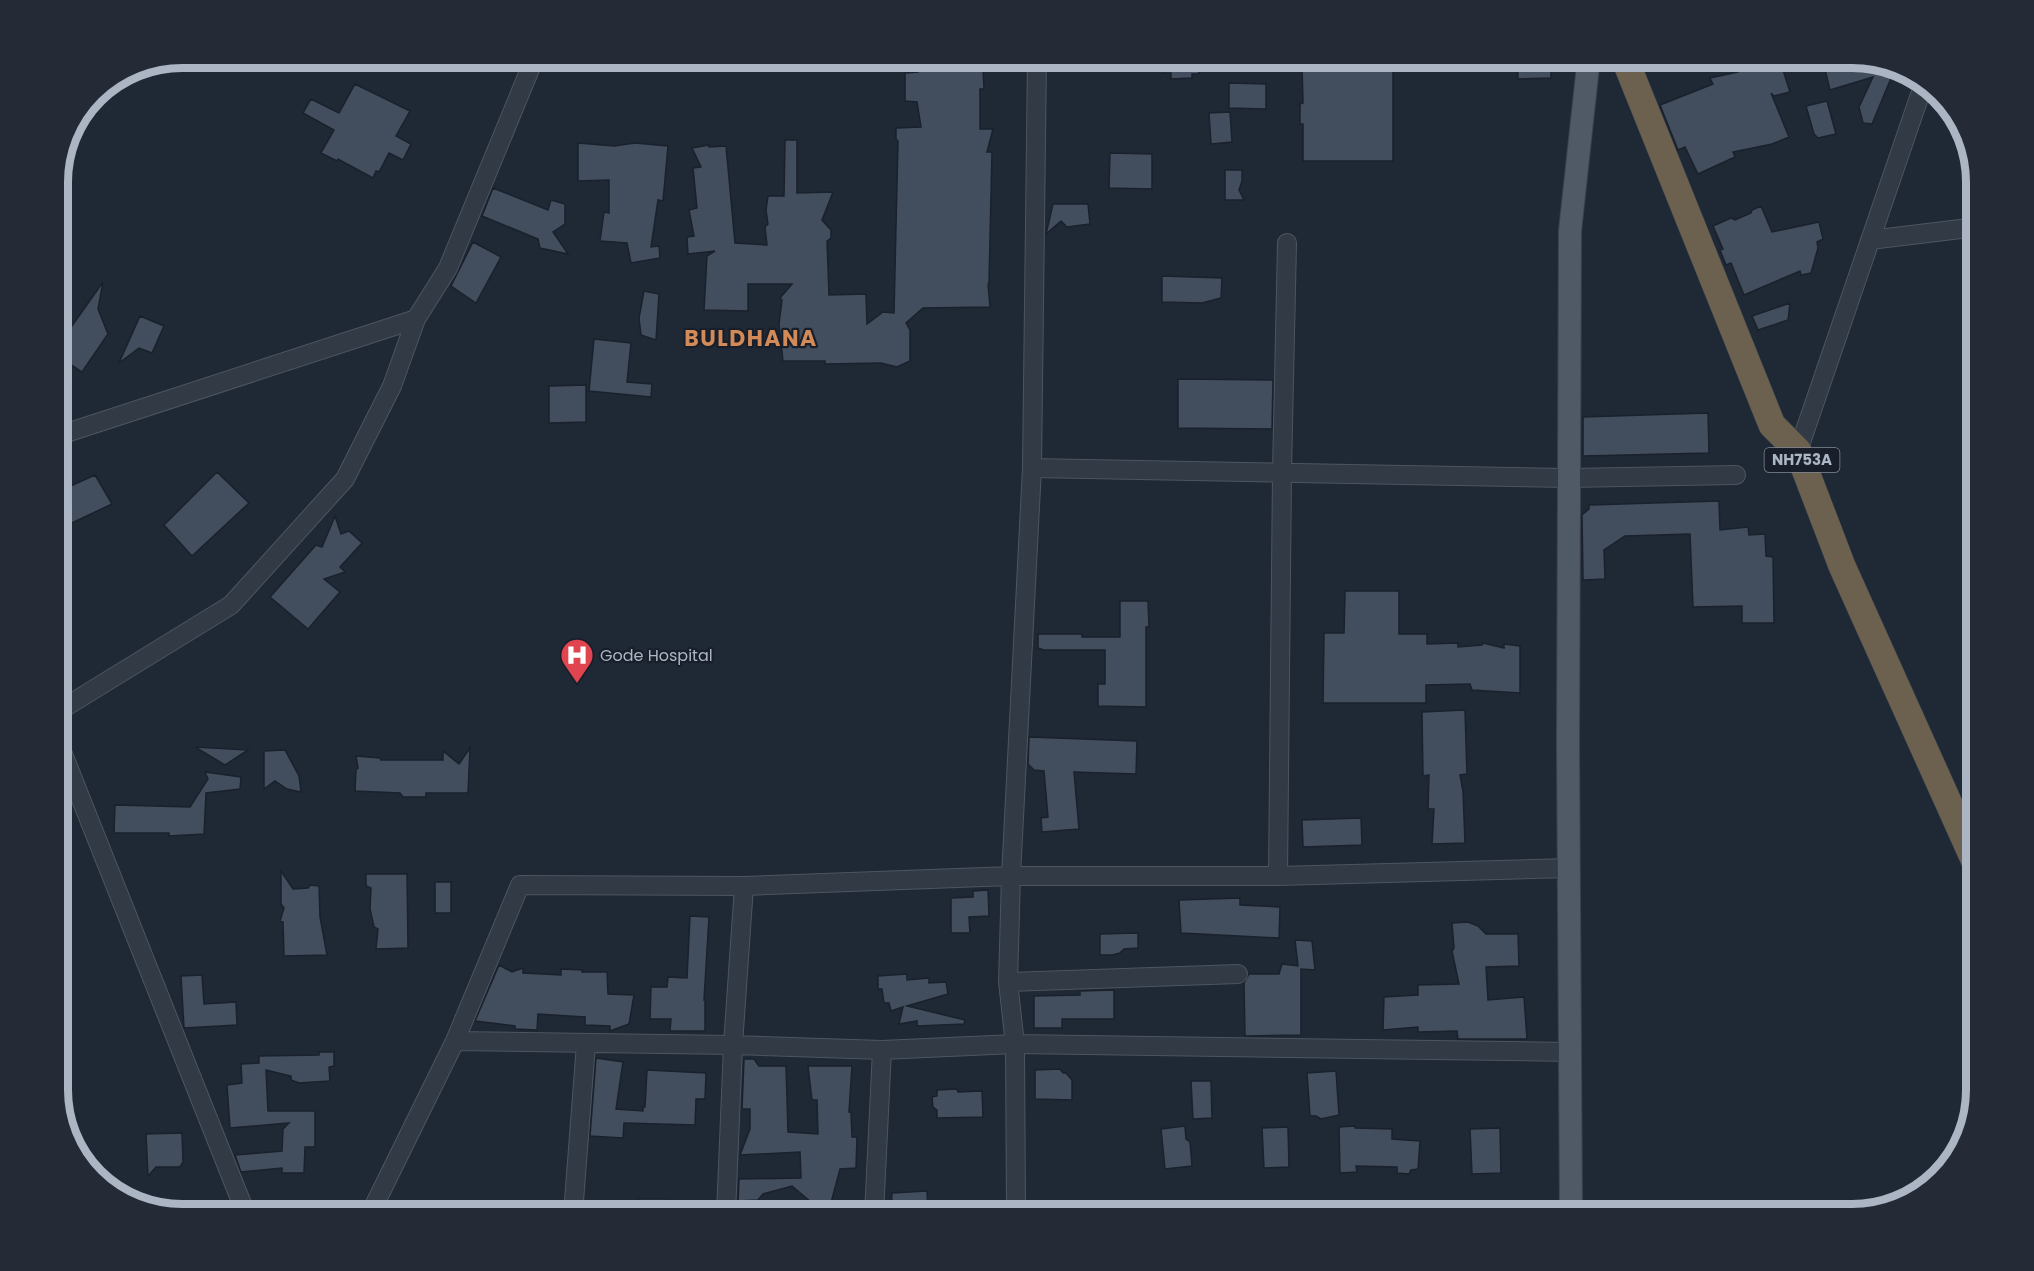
<svg xmlns="http://www.w3.org/2000/svg" width="2034" height="1271" font-family="Poppins,sans-serif">
<style>
.building{fill:#424e5d;stroke:#1a212c;stroke-width:1.5}
.lines{fill:none;stroke-linecap:round;stroke-linejoin:round}
.minor-casing{stroke:#4d5561;stroke-width:20}
.major-casing{stroke:#3c434f;stroke-width:24}
.highway-casing{stroke:#3a424d;stroke-width:28}
.minor{stroke:#323a46;stroke-width:18}
.major{stroke:#505966;stroke-width:22}
.highway{stroke:#6c604f;stroke-width:27}
.labels{text-anchor:middle;stroke-width:4.5;stroke-linejoin:round;paint-order:stroke}
.shield{fill:#181f2a;stroke:#808895;stroke-width:1.5}
.shield-label{font-size:15px;font-weight:bold;fill:#acb5c3}
.poi-label{font-size:16px;fill:#acb5c3;stroke:#181f2a;text-anchor:start}
.district-label{font-size:22px;font-weight:bold;letter-spacing:1.5px;fill:#d28b58;stroke:#181f2a}
.rim{fill:none;stroke:#acb5c3;stroke-width:8}
</style>
<rect width="100%" height="100%" fill="#1f2835"/>
<path class="building" d="M919,57h44l1,6 19,6 1,20h-4v40h13l-6,23h5l-3,131 -1,1 2,23 -67,1 -17,15 4,7v31l-13,6 -16,-4 -56,1v-3h-42l-4,-37 3,-24 -2,-2 12,-14h-44v27l-44,-1 3,-54 8,-5 -27,3 -1,-17 7,-1 -5,-26 8,-2 -4,-40 8,-1 -9,-19 17,-3v2l17,-1 9,97 32,2 -2,-18 3,-3 -2,-14 2,-14h16l1,-56h12v53l36,-1 -11,28 9,10v8l-4,3 2,54 37,-1 1,30 16,-12 11,1 4,-172 -2,-2v-11l25,-1 -4,-25 -12,-1v-28l13,-1z
M1162,57h36l1,17h-7v4l-21,1v-6h-8z
M1307,57h86v104h-90v-37h-3v-20l3,-1 -1,-38 5,-1z
M1517,57h34v21l-33,1z
M1736,57h43l11,35 -16,4 -3,-3 18,44 -17,7 -39,8 2,5 -37,17 -13,-27 -7,3 -18,-45 53,-21 -3,-6 28,-6 -1,-3h2z
M1822,57h31l45,12 -4,2 -22,53 -9,-1 -4,-16 14,-30 -43,13z
M1229,83l37,1v25l-37,-1z
M355,84l55,27 -14,25 15,8 -8,16 -14,-7 -10,19 -3,-1 -3,7 -35,-19 -1,2 -16,-8 13,-23 -31,-17 8,-14 28,14z
M1827,101l9,33 -18,4 -4,-4 -8,-28z
M1230,112l2,30 -21,2 -2,-31z
M578,143l36,3 21,-3 33,3 -5,55 -5,-1 -7,47 8,-1 1,12 -29,5 -4,-20 -27,-2 4,-29 5,1v-33l-31,1z
M1110,153l42,1v35l-43,-1z
M1225,170h17v11l-3,9 5,10h-19z
M493,188l55,22 3,-10 14,4v20l-12,8 15,22 -28,-6 -2,-9 -56,-23z
M1053,204h35l2,20 -23,3 -6,-6 -15,13z
M1761,206l11,26 47,-10 4,17 -6,3 1,6 -7,25 -10,2 -1,-4 -56,24 -13,-32 -5,2 -6,-15 3,-1 -10,-23 18,-8 4,2 16,-7 1,-3z
M473,242l28,15 -25,46 -25,-17z
M1162,276l60,2 -1,20 -19,5 -40,-1z
M103,282l-5,27 10,25 -26,38 -25,-17v-8z
M644,291l15,3 -3,46 -15,-5 -2,-17z
M1790,303l-2,17 -30,10 -6,-14z
M140,316l24,10 -12,27 -13,-5 -20,15z
M594,339l37,4 -4,39 25,2 -1,13 -62,-6z
M1178,379l95,1 -1,49 -94,-1z
M586,385v37l-37,1v-37z
M1708,413l1,40 -126,3v-39z
M217,472l32,31 -57,53 -28,-31z
M95,475l17,29 -55,26v-38z
M1719,501l1,29 28,-3 1,8 16,-1 1,22 7,1 1,66h-32v-17l-49,1 -3,-73 -65,2 -21,14 1,29 -22,1 -1,-65 7,-6v-4z
M335,516l6,18 8,-3 13,12 -22,24 5,5 -21,7 16,13 -32,37 -38,-32 46,-52 6,2z
M1345,591h54v43h28v10l31,-1v4l24,-2 1,-2 21,5v-4l16,2v47l-48,-3 -2,-6 -44,1v18h-103l1,-70h20z
M1120,601h28l1,26h-3v80l-48,-1v-22h7v-34h-61l-6,-2v-14h44v3h38z
M1465,710l2,64 -7,1 3,16 2,52 -33,1 2,-35h-6l1,-34 -6,1 -1,-64z
M1029,737l108,4 -1,33 -62,-2 5,57 -37,3 -1,-14 7,-1 -4,-46 -10,-1 -6,-6z
M195,747l53,3 -23,15z
M470,748l-2,45h-42v4h-23l-3,-4 -45,-2 1,-21 2,-2 -2,-12 24,2 1,2h62v-9l16,13z
M285,750l14,26 2,16 -14,-3 -12,-8 -11,8v-38z
M205,772l36,5 -1,12 -34,4 -2,41 -35,2v-3h-55l1,-28 75,2 18,-28z
M1361,818l1,27 -59,2 -1,-27z
M281,871l12,18 15,-1 2,-3 9,1 1,31 7,38 -43,1 -1,-34 -3,-1 4,-13 -3,-4z
M366,874h41l1,74 -32,1 2,-20 -4,-2 -4,-18 1,-21 -5,-2z
M435,882h16v31h-16z
M988,890l1,26 -20,1 1,16h-19v-35l22,-1v-6z
M1240,898v7l40,2 -1,31 -98,-5 -2,-33z
M690,916l19,1 -5,83h1v31h-35l1,-12h-21l1,-32h16l1,-10 19,1z
M1468,922l10,4 8,8h32l1,32 -33,1 2,33 36,-3 3,42h-69l-1,-8 -39,1v-5l-35,3 1,-33 34,-2v-10l41,-1 -7,-33 2,-3 -2,-25z
M1138,933v15l-14,1 -4,4 -8,2h-12v-21z
M1295,940l17,1 3,29 -14,-1v66l-56,1 -1,-53 5,-9h30l3,-10 16,2z
M499,965l13,7 11,-4v5l38,2v-6l22,1 -1,2h25l1,22 26,1 -5,29 -19,7v-5l-25,-1v-8l-47,-3 -1,16 -22,-1v-3l-40,-5z
M907,974v6l22,-2v5l17,-1 2,12 -41,12 58,14 -1,4 -47,2v-5l-18,3 4,-17 -12,4 -2,-8h-5l-2,-14h-4v-13z
M202,975l2,29 32,-2 1,23 -53,3 -3,-52z
M1114,990v29h-52v9h-28v-32l46,-1v-4z
M319,1052h15v14l-5,1 1,14 -31,2 -8,-3v-4l-25,-6 2,41h47v36h-10l-1,26h-22v-5l-41,4 -6,-17 47,-4 1,-22 6,-6 -59,5 -3,-43 15,-2 -1,-19 18,-1v-7l60,-1z
M596,1058l27,4 -7,47 27,2v-4h2l2,-37 59,3 -1,26h-9l-1,26 -71,-2 -1,15 -33,-2z
M744,1059h10l5,7h27l2,66 30,2 -1,-34h-5l-4,-34h44l-3,46h2l1,25h5l-1,31 -16,1 -12,45h-17v-12l-19,-16 -29,8 -5,6 -20,1 1,-22 62,-1 -1,-26 -60,3 10,-26v-20h-8z
M1060,1069l3,4h3l6,7v20l-37,-1v-29z
M1336,1071l3,44 -18,4 -5,-3h-6l-3,-43z
M1191,1081h20l1,37 -19,1z
M957,1089l1,3 24,-1 1,26 -46,1v-8l-4,-3 -1,-10 5,-1v-6z
M1185,1126l1,13 4,3 2,24 -27,3 -4,-40z
M1355,1126v2l37,1v10l28,2 -2,28 -7,1 -2,4 -12,-1v-6l-41,-1 1,6 -17,1 -1,-46z
M1288,1127l1,40 -25,1 -2,-40z
M1500,1128l1,45 -29,1 -2,-45z
M182,1133l1,29 -3,5h-24l-8,9 -2,-42z
M927,1191l1,20 -37,3 1,-21z
M639,1199h28v15h-41z"/>
<g class="lines">
<defs>
<path id="minor" d="M1870,240l107,-13
M57,436l359,-117 32,-51 87,-211
M1798,451l126,-368
M1032,468l537,10 167,-3
M57,712l174,-107 114,-126 47,-93 24,-67
M57,739l189,475
M1278,876l4,-404 5,-229
M1008,982l230,-8
M455,1041l65,-156 224,1 267,-10h267l292,-8
M370,1214l85,-173 278,4 149,5 133,-6 555,8
M573,1214l13,-170
M726,1214l7,-169 11,-159
M874,1214l8,-164
M1016,1214l-1,-170 -7,-62 3,-106 21,-408 5,-411"/>
<path id="major" d="M1571,1214l-3,-470 2,-513 19,-174"/>
<path id="highway" d="M1624,57l148,368 26,26 44,115 135,300"/>
</defs>
<use href="#minor" class="minor-casing"/>
<use href="#major" class="major-casing"/>
<use href="#highway" class="highway-casing"/>
<use href="#minor" class="minor"/>
<use href="#major" class="major"/>
<use href="#highway" class="highway"/>
</g>
<defs>
<symbol id="hospital-pin" viewBox="-11 -11 22 30"><path d="M0 17L-7.5 6A9.5 9.5 0 1 1 7.5 6Z" fill="#e0444e" stroke="#181f2a"/><path d="M-5-5h3v3.5h4V-5h3V5h-3V1.5h-4V5h-3Z" fill="#fff"/></symbol>
</defs>
<g fill-rule="evenodd">
<use href="#hospital-pin" x="558" y="636" width="38" height="52"/>
</g>
<g class="labels">
<rect class="shield" x="1764.5" y="448" width="75" height="24" rx="4.5"/>
<g class="shield-label">
<text x="1802" y="465">NH753A</text>
</g>
<g class="poi-label">
<text x="600" y="661">Gode Hospital</text>
</g>
<g class="district-label">
<text x="751" y="346">BULDHANA</text>
</g>
</g>
<path d="M0 0H2034V1271H0ZM182 68H1852A114 114 0 0 1 1966 182V1090A114 114 0 0 1 1852 1204H182A114 114 0 0 1 68 1090V182A114 114 0 0 1 182 68Z" fill="#242b36" fill-rule="evenodd"/>
<path class="rim" d="M182 68H1852A114 114 0 0 1 1966 182V1090A114 114 0 0 1 1852 1204H182A114 114 0 0 1 68 1090V182A114 114 0 0 1 182 68Z"/>
</svg>
